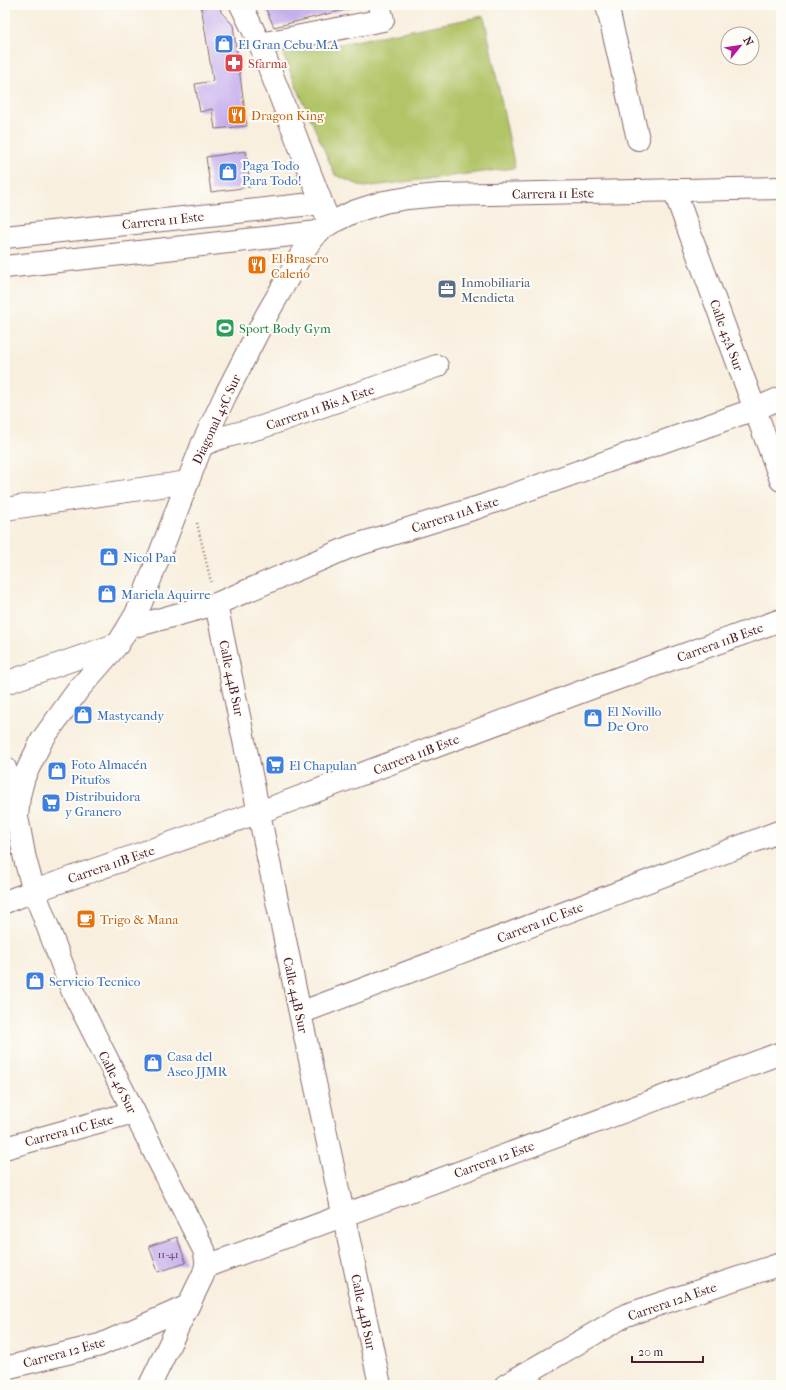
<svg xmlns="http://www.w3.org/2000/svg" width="786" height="1390" font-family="'IM FELL French Canon',serif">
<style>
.green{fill:#b2c468;stroke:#7e724a}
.building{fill:#c4aeec}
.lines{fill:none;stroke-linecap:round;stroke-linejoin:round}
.street-casing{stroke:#87686a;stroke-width:24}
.secondary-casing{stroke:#87686a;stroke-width:24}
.path{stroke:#87686a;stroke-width:2.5;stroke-dasharray:1 3;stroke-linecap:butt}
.street{stroke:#fff;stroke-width:22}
.secondary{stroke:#fff;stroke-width:22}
.labels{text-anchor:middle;stroke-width:4;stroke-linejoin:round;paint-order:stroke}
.number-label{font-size:11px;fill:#68435b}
.shop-label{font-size:13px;fill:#366cbe;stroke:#fdfcf7;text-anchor:start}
.health-label{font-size:13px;fill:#be3a42;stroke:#fdfcf7;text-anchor:start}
.food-label{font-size:13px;fill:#c56008;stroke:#fdfcf7;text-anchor:start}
.street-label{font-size:13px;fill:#4a1f2b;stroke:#fdfcf7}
.service-label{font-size:13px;fill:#4e5e75;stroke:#fdfcf7;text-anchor:start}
.leisure-label{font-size:13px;fill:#27864d;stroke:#fdfcf7;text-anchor:start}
</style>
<rect width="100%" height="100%" fill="#fdfcf7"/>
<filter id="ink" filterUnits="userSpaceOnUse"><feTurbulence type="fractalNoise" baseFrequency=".025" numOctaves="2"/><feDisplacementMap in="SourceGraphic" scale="8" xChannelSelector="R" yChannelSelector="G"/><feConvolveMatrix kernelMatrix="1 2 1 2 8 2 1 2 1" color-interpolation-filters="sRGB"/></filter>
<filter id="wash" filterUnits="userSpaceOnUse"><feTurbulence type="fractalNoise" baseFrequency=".012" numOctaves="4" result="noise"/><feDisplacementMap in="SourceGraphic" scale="16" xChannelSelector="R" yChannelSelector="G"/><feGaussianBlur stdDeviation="0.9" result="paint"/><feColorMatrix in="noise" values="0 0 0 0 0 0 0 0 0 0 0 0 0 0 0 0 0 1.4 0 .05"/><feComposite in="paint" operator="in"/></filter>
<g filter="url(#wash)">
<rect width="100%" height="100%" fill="#f8efde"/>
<path class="green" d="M484,16l31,152 -151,19 -29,-12 -52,-120z"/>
<g id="blocks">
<path class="building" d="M201,5h19l1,7 12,13 14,101 -32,3 -3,-20 -12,3 -5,-28 18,-3z
M264,5h88v3l-78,19z
M246,151l4,36 -39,5 -5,-35z
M177,1237l9,26 -28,9 -9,-26z"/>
</g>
</g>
<g filter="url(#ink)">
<use href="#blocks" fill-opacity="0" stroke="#87686a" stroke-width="1"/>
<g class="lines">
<defs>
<path id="street" d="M607,5l31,134
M260,44l123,-24 -4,-15
M674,190l107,290
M5,267l313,-35
M202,445l18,-7 42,-11 175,-61
M5,509l183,-27
M216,604l84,409 80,372
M128,628l88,-24 134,-57 129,-40 276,-98 26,-11
M5,683l113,-39
M5,768l12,48
M34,891l226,-79 334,-125 187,-67
M300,1013l481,-182
M5,1148l129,-36
M207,1266l574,-213
M5,1368l95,-23 88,-39
M506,1385l120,-70 155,-51"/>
<path id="secondary" d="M241,5l19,39 67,173
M5,237l316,-34
M5,902l29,-11
M150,1385l53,-110c4,-9 4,-15 1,-25l-132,-260 -38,-99 -9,-32 -8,-42 2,-21 5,-19 18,-37 36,-50 40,-46 17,-28 6,-13 61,-158 23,-49 41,-80 38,-66 14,-18 11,-8 24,-12 31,-10 24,-4 32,-3 341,-7"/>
</defs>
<use href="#street" class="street-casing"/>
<use href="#secondary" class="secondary-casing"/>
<path class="path" d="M197,523l14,59"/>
<use href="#street" class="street"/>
<use href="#secondary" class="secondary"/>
</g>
</g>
<defs>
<symbol id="shop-square" viewBox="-11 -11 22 22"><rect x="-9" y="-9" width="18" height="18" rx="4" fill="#3f7fe0" stroke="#fdfcf7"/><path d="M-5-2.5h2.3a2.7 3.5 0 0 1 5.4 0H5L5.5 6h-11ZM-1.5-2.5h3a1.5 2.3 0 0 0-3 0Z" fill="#fff"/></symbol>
<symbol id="pharmacy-square" viewBox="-11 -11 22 22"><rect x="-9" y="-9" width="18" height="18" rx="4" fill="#e0444e" stroke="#fdfcf7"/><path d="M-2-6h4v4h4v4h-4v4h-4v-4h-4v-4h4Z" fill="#fff"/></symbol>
<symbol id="restaurant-square" viewBox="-11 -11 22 22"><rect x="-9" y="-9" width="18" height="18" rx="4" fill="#e8710a" stroke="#fdfcf7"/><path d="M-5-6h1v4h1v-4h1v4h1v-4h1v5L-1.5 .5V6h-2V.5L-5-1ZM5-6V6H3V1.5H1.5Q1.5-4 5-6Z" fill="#fff"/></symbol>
<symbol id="office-square" viewBox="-11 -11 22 22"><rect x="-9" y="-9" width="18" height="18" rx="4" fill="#5c6f8a" stroke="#fdfcf7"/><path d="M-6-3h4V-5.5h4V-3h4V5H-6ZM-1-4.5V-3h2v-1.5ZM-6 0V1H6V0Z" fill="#fff"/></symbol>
<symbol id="stadium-square" viewBox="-11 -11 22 22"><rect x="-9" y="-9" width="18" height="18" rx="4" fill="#2e9e5b" stroke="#fdfcf7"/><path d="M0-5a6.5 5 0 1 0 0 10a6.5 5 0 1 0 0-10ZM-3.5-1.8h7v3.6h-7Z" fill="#fff"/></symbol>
<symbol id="supermarket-square" viewBox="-11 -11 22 22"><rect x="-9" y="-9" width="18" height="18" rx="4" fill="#3f7fe0" stroke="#fdfcf7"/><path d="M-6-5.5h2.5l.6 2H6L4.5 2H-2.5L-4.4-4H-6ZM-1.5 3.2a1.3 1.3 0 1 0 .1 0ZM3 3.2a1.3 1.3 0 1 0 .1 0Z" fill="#fff"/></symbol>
<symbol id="cafe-square" viewBox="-11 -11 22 22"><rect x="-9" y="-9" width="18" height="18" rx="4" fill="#e8710a" stroke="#fdfcf7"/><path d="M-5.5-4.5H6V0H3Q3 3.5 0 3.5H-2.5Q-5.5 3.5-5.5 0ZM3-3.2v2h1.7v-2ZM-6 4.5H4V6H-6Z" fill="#fff"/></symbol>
</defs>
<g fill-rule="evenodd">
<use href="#shop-square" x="213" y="33" width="22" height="22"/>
<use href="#pharmacy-square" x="223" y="52" width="22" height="22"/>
<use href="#restaurant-square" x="226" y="104" width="22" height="22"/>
<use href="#shop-square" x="217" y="161" width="22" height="22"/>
<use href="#restaurant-square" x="246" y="254" width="22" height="22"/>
<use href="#office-square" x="436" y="278" width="22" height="22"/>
<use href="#stadium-square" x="214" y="317" width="22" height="22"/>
<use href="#shop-square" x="98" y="546" width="22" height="22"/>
<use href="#shop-square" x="96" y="583" width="22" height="22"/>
<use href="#shop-square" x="72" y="704" width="22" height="22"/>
<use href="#shop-square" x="582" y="707" width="22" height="22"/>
<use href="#supermarket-square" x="264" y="754" width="22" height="22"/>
<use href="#shop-square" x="46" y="760" width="22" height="22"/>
<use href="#supermarket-square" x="40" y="792" width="22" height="22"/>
<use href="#cafe-square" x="75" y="908" width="22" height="22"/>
<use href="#shop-square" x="24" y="970" width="22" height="22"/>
<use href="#shop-square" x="142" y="1052" width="22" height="22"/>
</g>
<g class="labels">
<g class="number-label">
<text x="168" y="1258">11-41</text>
</g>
<g class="shop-label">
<text x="238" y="49">El Gran Cebu M.A</text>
<text x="242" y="170">Paga Todo<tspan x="242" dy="15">Para Todo!</tspan></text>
<text x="123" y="562">Nicol Pan</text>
<text x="121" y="599">Mariela Aquirre</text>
<text x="607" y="716">El Novillo<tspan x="607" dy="15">De Oro</tspan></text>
<text x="97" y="720">Mastycandy</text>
<text x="71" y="769">Foto Almacén<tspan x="71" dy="15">Pitufos</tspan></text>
<text x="289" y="770">El Chapulan</text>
<text x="65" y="801">Distribuidora<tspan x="65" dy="15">y Granero</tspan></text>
<text x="49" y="986">Servicio Tecnico</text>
<text x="167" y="1061">Casa del<tspan x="167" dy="15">Aseo JJMR</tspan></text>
</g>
<g class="health-label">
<text x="248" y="68">Sfarma</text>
</g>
<g class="food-label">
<text x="251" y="120">Dragon King</text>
<text x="271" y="263">El Brasero<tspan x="271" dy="15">Caleńo</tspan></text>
<text x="100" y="924">Trigo &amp; Mana</text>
</g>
<g class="street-label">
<text transform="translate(553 193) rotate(-1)" y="5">Carrera 11 Este</text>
<text transform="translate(163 220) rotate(-6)" y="5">Carrera 11 Este</text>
<text transform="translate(727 335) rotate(70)" y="5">Calle 43A Sur</text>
<text transform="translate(320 407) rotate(-19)" y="5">Carrera 11 Bis A Este</text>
<text transform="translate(216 419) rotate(-65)" y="5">Diagonal 45C Sur</text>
<text transform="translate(455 514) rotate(-18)" y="5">Carrera 11A Este</text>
<text transform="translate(720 642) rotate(-20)" y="5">Carrera 11B Este</text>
<text transform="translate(232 678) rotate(78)" y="5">Calle 44B Sur</text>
<text transform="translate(416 754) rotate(-21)" y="5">Carrera 11B Este</text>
<text transform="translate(111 864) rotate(-19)" y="5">Carrera 11B Este</text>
<text transform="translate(540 922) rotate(-21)" y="5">Carrera 11C Este</text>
<text transform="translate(296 995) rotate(78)" y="5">Calle 44B Sur</text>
<text transform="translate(118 1082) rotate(63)" y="5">Calle 46 Sur</text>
<text transform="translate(69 1130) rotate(-15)" y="5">Carrera 11C Este</text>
<text transform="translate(494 1159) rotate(-20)" y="5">Carrera 12 Este</text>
<text transform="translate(672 1301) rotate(-19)" y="5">Carrera 12A Este</text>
<text transform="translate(364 1312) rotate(78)" y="5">Calle 44B Sur</text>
<text transform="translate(64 1352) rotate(-15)" y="5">Carrera 12 Este</text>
</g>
<g class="service-label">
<text x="461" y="287">Inmobiliaria<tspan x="461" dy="15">Mendieta</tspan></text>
</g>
<g class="leisure-label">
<text x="239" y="333">Sport Body Gym</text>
</g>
</g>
<rect width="786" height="1390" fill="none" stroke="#fdfcf7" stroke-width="20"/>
<g transform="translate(740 46) rotate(60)"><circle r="19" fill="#fdfcf7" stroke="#b5a4a5"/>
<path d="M0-3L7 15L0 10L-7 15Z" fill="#b5179e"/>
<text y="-6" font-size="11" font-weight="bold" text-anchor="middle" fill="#4a1f2b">N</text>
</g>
<path d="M632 1356v6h71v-6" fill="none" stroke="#4a1f2b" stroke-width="2"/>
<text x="638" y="1356" font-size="12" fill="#4a1f2b" stroke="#fdfcf7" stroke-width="3" paint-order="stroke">20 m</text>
</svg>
